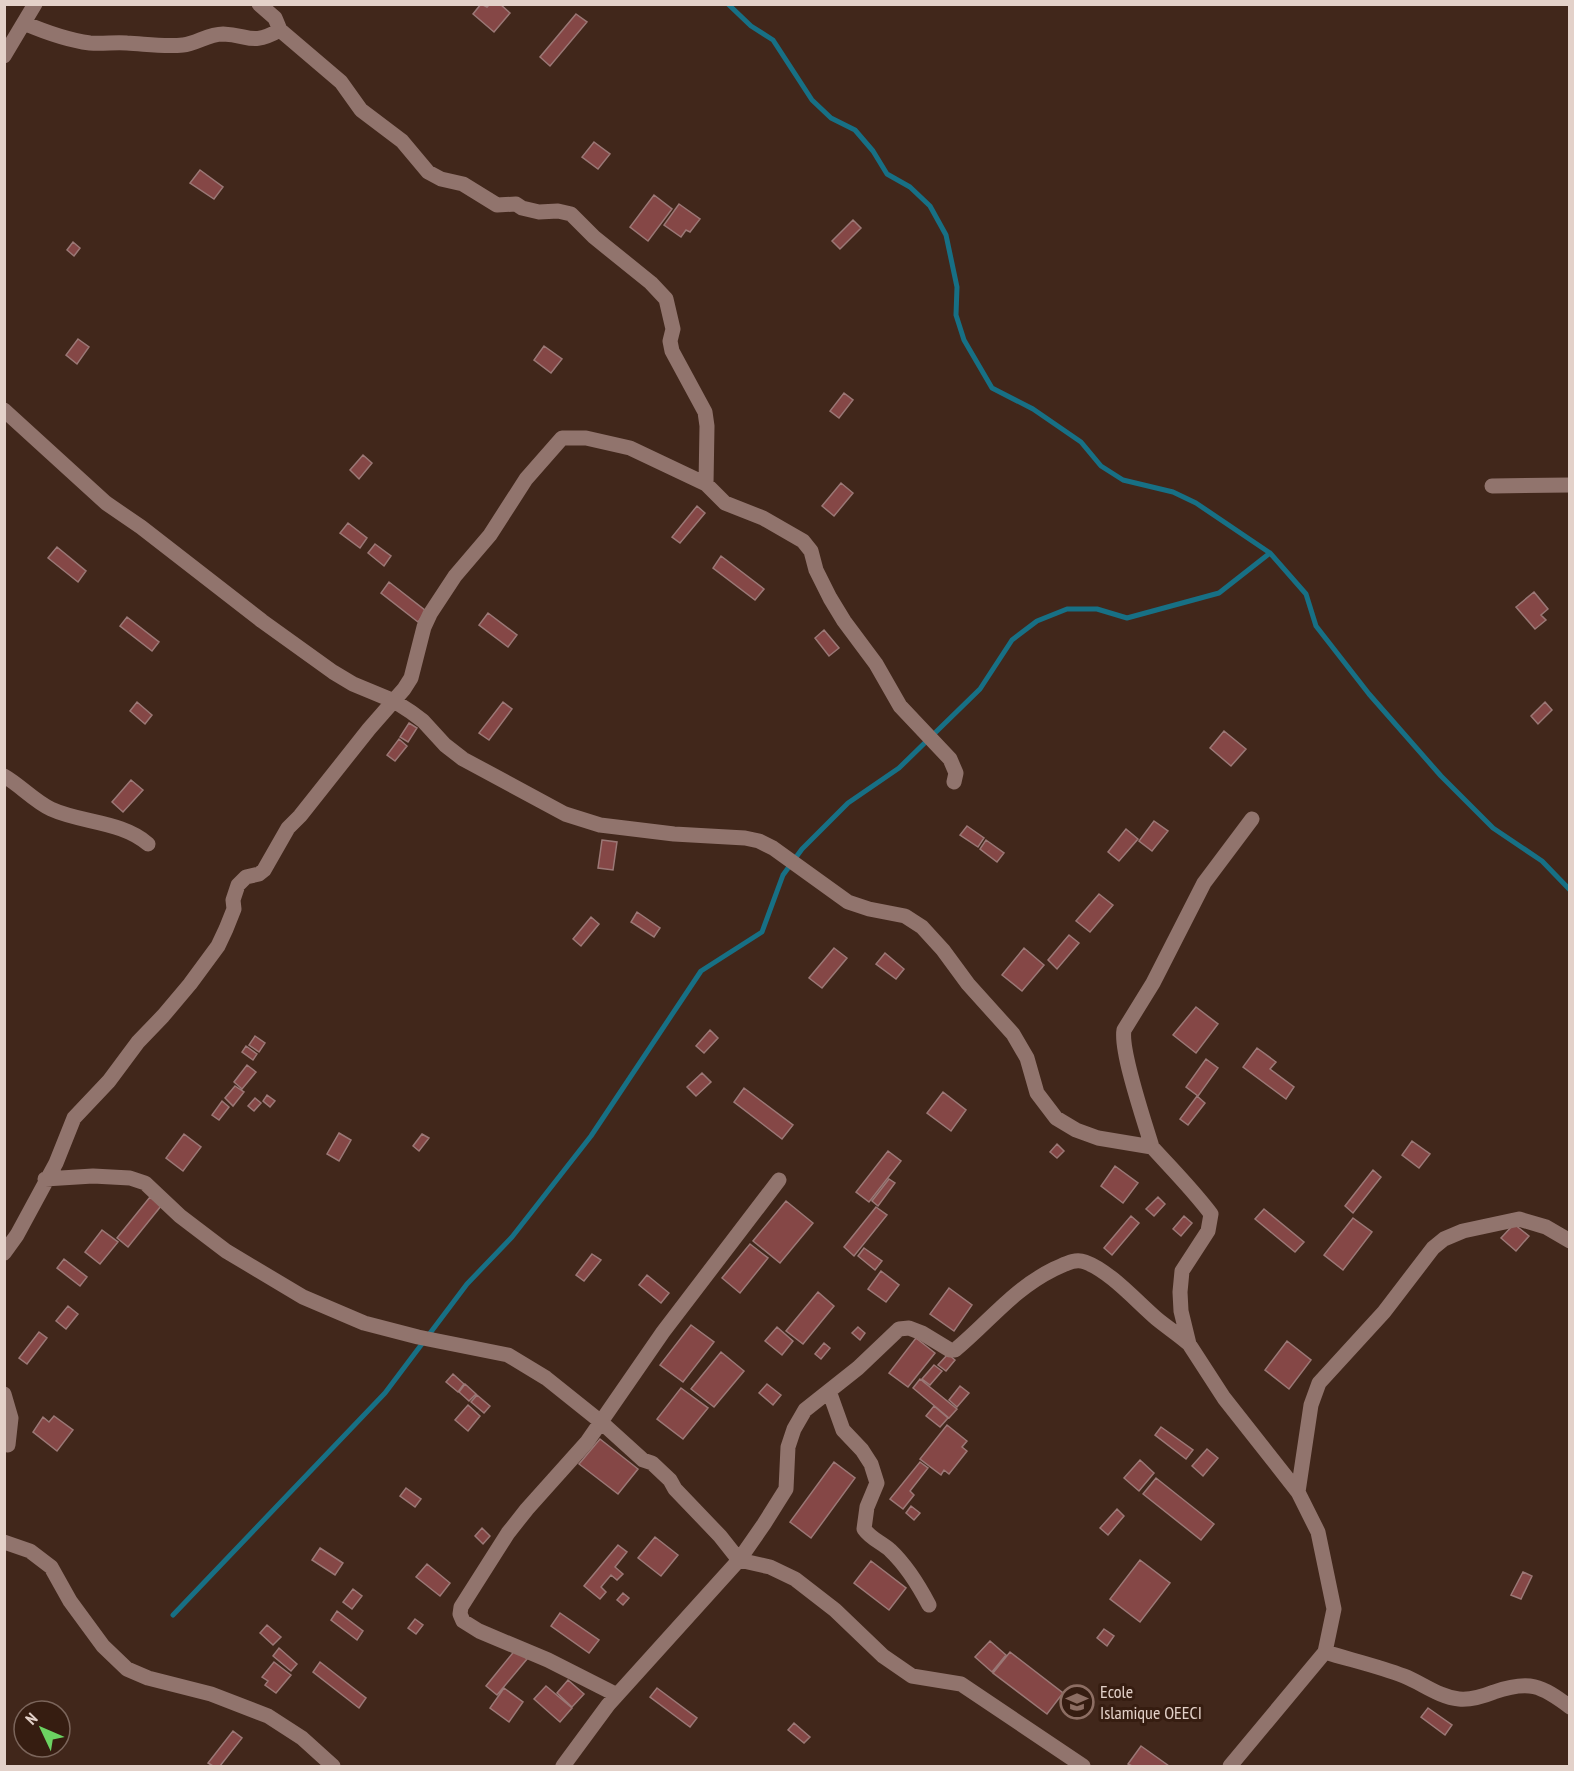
<svg xmlns="http://www.w3.org/2000/svg" width="1574" height="1771" font-family="'PT Sans Narrow',sans-serif">
<style>
.lines{fill:none;stroke-linecap:round;stroke-linejoin:round}
.stream{stroke:#177085;stroke-width:5}
.building{fill:#854746;stroke:#9b7876;stroke-width:1.5}
.minor{stroke:#91746d;stroke-width:15}
.labels{text-anchor:middle;stroke-width:6;stroke-linejoin:round;paint-order:stroke}
.poi-label{font-size:18px;fill:#e3d1c9;stroke:#361d11;text-anchor:start}
</style>
<rect width="100%" height="100%" fill="#41271b"/>
<g class="lines">
<path class="stream" d="M728,4l23,22 22,14 39,60 19,18 24,12 18,21 14,23 23,13 20,19 16,29 11,52 -1,28 8,25 28,48 41,21 48,33 20,24 22,14 50,12 23,11 74,50 36,41 10,32 53,68 72,82 52,52 49,33 28,29
M173,1615l212,-222 82,-109 45,-47 79,-101 110,-165 61,-39 21,-57 19,-26 46,-46 51,-35 81,-79 32,-49 25,-19 30,-12h30l30,9 92,-25 51,-40"/>
</g>
<path class="building" d="M481,4l6,3 3,-3h10l10,9 -16,19 -21,-18z
M576,14l11,8 -37,44 -10,-9z
M594,142l16,12 -12,15 -16,-12z
M200,170l23,17 -9,12 -24,-16z
M654,195l18,14 -24,32 -18,-14z
M679,204l21,15 -10,13 -4,-2 -5,7 -17,-12z
M853,220l8,8 -21,21 -8,-8z
M73,242l7,6 -6,8 -7,-6z
M78,339l11,8 -12,17 -11,-9z
M544,346l18,13 -11,14 -17,-13z
M844,393l9,7 -14,18 -9,-7z
M363,455l9,8 -13,16 -9,-9z
M841,483l12,10 -19,23 -12,-10z
M697,506l8,7 -25,30 -8,-6z
M348,523l19,15 -7,10 -20,-15z
M375,544l16,12 -7,10 -16,-13z
M57,547l29,24 -8,11 -30,-24z
M721,556l43,33 -9,11 -42,-32z
M389,582l37,29 -8,11 -37,-29z
M1534,592l14,17 -7,6 5,5 -11,9 -19,-22z
M488,613l29,22 -9,12 -29,-22z
M127,617l32,25 -7,9 -32,-25z
M824,630l15,18 -10,8 -14,-18z
M137,702l15,13 -7,9 -15,-13z
M503,702l9,7 -23,31 -10,-7z
M1545,702l7,8 -14,14 -7,-8z
M409,723l8,5 -9,14 -8,-5z
M1224,731l22,18 -15,17 -21,-18z
M399,739l8,7 -12,15 -8,-6z
M131,780l12,10 -20,22 -11,-10z
M1154,821l14,10 -16,20 -13,-10z
M967,826l17,12 -6,9 -18,-12z
M1126,829l12,10 -19,22 -11,-9z
M602,840l15,2 -4,28 -15,-2z
M986,840l18,13 -7,9 -17,-13z
M1099,894l14,11 -23,27 -14,-11z
M637,912l23,16 -6,9 -23,-15z
M591,917l8,7 -18,22 -8,-7z
M1069,935l10,8 -22,26 -9,-9z
M834,948l13,10 -25,30 -13,-10z
M1024,948l20,17 -22,26 -20,-16z
M885,953l19,16 -8,10 -20,-15z
M1196,1007l22,17 -22,29 -23,-18z
M710,1030l8,8 -14,15 -8,-7z
M255,1036l10,7 -6,9 -10,-7z
M246,1046l11,8 -4,6 -11,-8z
M1257,1048l19,14 -6,7 24,18 -8,12 -43,-32z
M1206,1059l12,9 -20,28 -12,-9z
M247,1065l9,7 -14,17 -8,-7z
M702,1073l9,9 -15,14 -9,-9z
M235,1086l9,6 -11,14 -8,-8z
M744,1088l49,37 -11,14 -48,-37z
M943,1092l23,18 -15,21 -24,-18z
M267,1095l8,6 -5,6 -7,-6z
M1197,1096l8,7 -17,22 -8,-6z
M255,1098l6,5 -7,8 -6,-5z
M222,1101l7,6 -10,13 -7,-5z
M339,1133l12,7 -12,21 -12,-7z
M184,1134l17,13 -18,24 -17,-13z
M422,1134l7,4 -10,13 -6,-5z
M1412,1141l18,13 -11,14 -17,-13z
M1057,1144l7,7 -7,7 -7,-6z
M888,1151l13,10 -32,41 -13,-10z
M1115,1166l23,17 -15,20 -22,-17z
M1373,1170l8,7 -28,36 -8,-7z
M889,1179l6,4 -17,23 -6,-5z
M150,1197l11,9 -33,41 -11,-9z
M1158,1197l7,7 -11,12 -8,-7z
M786,1201l27,22 -33,40 -27,-22z
M876,1207l11,8 -33,41 -10,-9z
M1264,1209l40,33 -9,10 -40,-33z
M1131,1216l8,7 -27,32 -8,-7z
M1184,1216l8,7 -11,13 -8,-7z
M1353,1218l19,14 -29,38 -19,-15z
M1514,1224l15,12 -13,15 -15,-13z
M102,1230l16,12 -18,22 -15,-12z
M750,1244l18,14 -28,35 -18,-15z
M864,1248l18,13 -7,9 -17,-14z
M592,1254l9,6 -17,21 -8,-6z
M64,1259l23,18 -7,9 -23,-18z
M881,1271l18,14 -13,17 -18,-13z
M647,1275l22,18 -8,10 -22,-18z
M949,1288l23,17 -18,26 -24,-17z
M818,1292l16,14 -31,38 -17,-13z
M68,1306l10,8 -12,15 -10,-8z
M691,1325l23,17 -31,40 -23,-17z
M777,1327l16,14 -11,14 -17,-14z
M858,1327l7,6 -5,7 -8,-7z
M39,1332l8,6 -20,26 -8,-6z
M916,1338l19,15 -27,34 -19,-14z
M1287,1341l24,19 -22,29 -24,-19z
M824,1343l6,5 -9,11 -6,-5z
M721,1352l23,19 -30,36 -23,-18z
M948,1354l7,6 -9,11 -8,-6z
M934,1365l8,6 -12,14 -8,-6z
M453,1374l11,10 -6,8 -12,-10z
M920,1379l37,30 -8,9 -36,-30z
M465,1384l11,10 -7,7 -10,-9z
M767,1384l14,11 -8,10 -14,-12z
M960,1386l9,7 -12,14 -8,-7z
M681,1388l27,20 -25,31 -26,-20z
M477,1395l13,11 -6,7 -13,-11z
M468,1405l12,11 -12,15 -13,-11z
M934,1406l14,12 -8,9 -14,-11z
M54,1416l19,14 -16,21 -24,-19 10,-15 6,5z
M947,1425l20,16 -5,6 5,4 -18,23 -5,-4 -3,5 -21,-16z
M1161,1427l32,23 -7,9 -31,-24z
M600,1439l38,30 -20,25 -39,-30z
M1207,1449l11,9 -15,18 -11,-10z
M1140,1460l14,13 -15,18 -15,-13z
M834,1462l21,16 -44,60 -21,-16z
M920,1462l8,6 -18,23 4,4 -11,14 -13,-10z
M1156,1478l58,46 -13,16 -58,-46z
M406,1488l15,11 -6,8 -15,-11z
M911,1506l9,7 -6,7 -8,-7z
M1117,1509l7,7 -16,19 -8,-7z
M482,1528l8,8 -7,8 -8,-8z
M655,1537l23,18 -17,21 -23,-18z
M618,1545l9,7 -12,15 8,7 -6,6 -6,-5 -10,12 5,5 -6,7 -16,-13z
M320,1548l23,15 -8,12 -23,-15z
M1140,1560l30,23 -30,39 -30,-23z
M871,1561l35,27 -17,22 -35,-27z
M427,1564l23,19 -10,13 -24,-19z
M1523,1572l9,4 -11,23 -10,-4z
M353,1589l9,7 -10,13 -9,-7z
M623,1593l6,5 -6,7 -6,-5z
M337,1611l26,20 -6,9 -26,-20z
M560,1613l39,27 -10,13 -38,-27z
M415,1619l8,6 -7,9 -8,-6z
M267,1625l14,12 -8,8 -13,-12z
M1104,1629l10,7 -7,10 -10,-8z
M990,1641l16,14 -14,17 -17,-15z
M279,1648l18,16 -6,7 -18,-15z
M516,1649l11,10 -30,36 -11,-9z
M1010,1652l53,41 -16,21 -54,-41z
M274,1662l17,13 -15,18 -11,-8 3,-4 -6,-4z
M320,1662l46,36 -7,10 -46,-36z
M568,1680l16,14 -12,13 -15,-14z
M546,1686l26,22 -12,14 -26,-23z
M504,1688l19,14 -14,20 -19,-14z
M657,1688l40,30 -7,9 -40,-30z
M1428,1708l24,17 -7,10 -24,-18z
M794,1723l16,14 -6,6 -16,-13z
M233,1731l9,7 -22,28h-7l-5,-3z
M1141,1746l28,20h-37l-4,-2z"/>
<g class="lines">
<path class="minor" d="M24,23c21,9 43,17 66,20 13,1 25,-1 37,0 19,1 37,4 56,2 13,-1 25,-11 40,-11 27,1 28,12 57,-4
M4,56l31,-52
M4,410l102,93 35,24 121,94 71,51 20,12 41,17 17,11 12,9 22,24 18,14 102,55 35,11 74,9 71,4 14,3 14,7 75,54 21,7 36,7 17,11 21,23 25,34 45,50 14,24 10,35 19,25 20,12 22,8 54,9c20,22 41,43 59,67l-3,17 -26,40 -2,21 1,19 8,33 35,54 74,94 20,40 16,77 -9,43 -95,114
M706,484l19,19 38,15 40,23 8,10 5,19 14,28 14,23 32,43 24,42 50,53 6,14 -2,9
M1492,486l78,-1
M4,776c16,9 30,25 47,33 30,14 71,12 97,35
M1152,1147c-7,-24 -32,-96 -28,-117l29,-47 51,-100 48,-64
M45,1179l48,-3 37,2 15,5 35,33 46,35 77,46 61,26 54,14 90,18 38,23 55,44 42,38 9,3 18,17 5,9 45,47 19,24 31,7 25,12 40,31 48,46 29,20 49,8 122,82
M4,1253l13,-18 39,-72 18,-45 35,-37 29,-39 25,-26 27,-32 28,-38 8,-17 8,-20 -1,-9 5,-15 8,-8 13,-3 5,-4 24,-42 12,-12 69,-87 35,-40 7,-11 13,-51 6,-13 25,-38 35,-41 36,-56 36,-41h24l44,10 76,36 1,-58 -2,-14 -33,-61 -2,-10 3,-12 -7,-30 -15,-16 -57,-46 -23,-23 -13,-3 -19,1 -17,-4 -6,-4 -19,1 -34,-21 -22,-5 -13,-7 -26,-31 -41,-31 -20,-28 -61,-52 -5,-12 -16,-14
M829,1391l14,39 19,20 9,14 6,19 -10,24 -3,22c7,10 17,13 26,21 17,16 28,34 39,55
M4,1394l7,24 -3,27
M1298,1492l13,-87 8,-22 65,-71 49,-64 11,-9 19,-8 56,-12 27,8 24,14
M4,1542l26,9 21,16 19,34 33,45 24,23 21,9 63,16 57,22 34,22 31,28
M1325,1652c26,8 53,14 79,24 18,7 35,21 55,23 11,1 25,-3 35,-7 35,-12 47,-7 76,15
M617,1695l-69,-35 -69,-29 -16,-10 -3,-7 1,-7 47,-74 19,-24 60,-67 76,-110 116,-152
M563,1766l45,-61 131,-145 25,-36 22,-35 2,-42 6,-18 11,-19 53,-42 41,-39 10,-1 13,5 28,17h5c35,-29 57,-60 99,-81 10,-4 20,-11 31,-7 25,9 52,40 72,57 11,9 22,16 32,25"/>
</g>
<defs>
<symbol id="school-ring" viewBox="-11 -11 22 22"><circle r="9.5" fill="#361d11" stroke="#8d6e63" stroke-width="1.5"/><path d="M0-5L7-2L0 1L-7-2ZM-4 1L0 2.5L4 1V4Q0 6-4 4Z" fill="#8d6e63"/></symbol>
</defs>
<g fill-rule="evenodd">
<use href="#school-ring" x="1058" y="1683" width="38" height="38"/>
</g>
<g class="labels">
<g class="poi-label">
<text x="1100" y="1698">Ecole<tspan x="1100" dy="21">Islamique OEECI</tspan></text>
</g>
</g>
<rect width="1574" height="1771" fill="none" stroke="#e3d1c9" stroke-width="12"/>
<g transform="translate(42 1729) rotate(314)"><circle r="28" fill="#361d11" stroke="#7b655b" stroke-width="1.5"/>
<path d="M0-4.5L10 22L0 15L-10 22Z" fill="#6cd362"/>
<text y="-9" font-size="16" font-weight="bold" text-anchor="middle" fill="#e3d1c9">N</text>
</g>
</svg>
